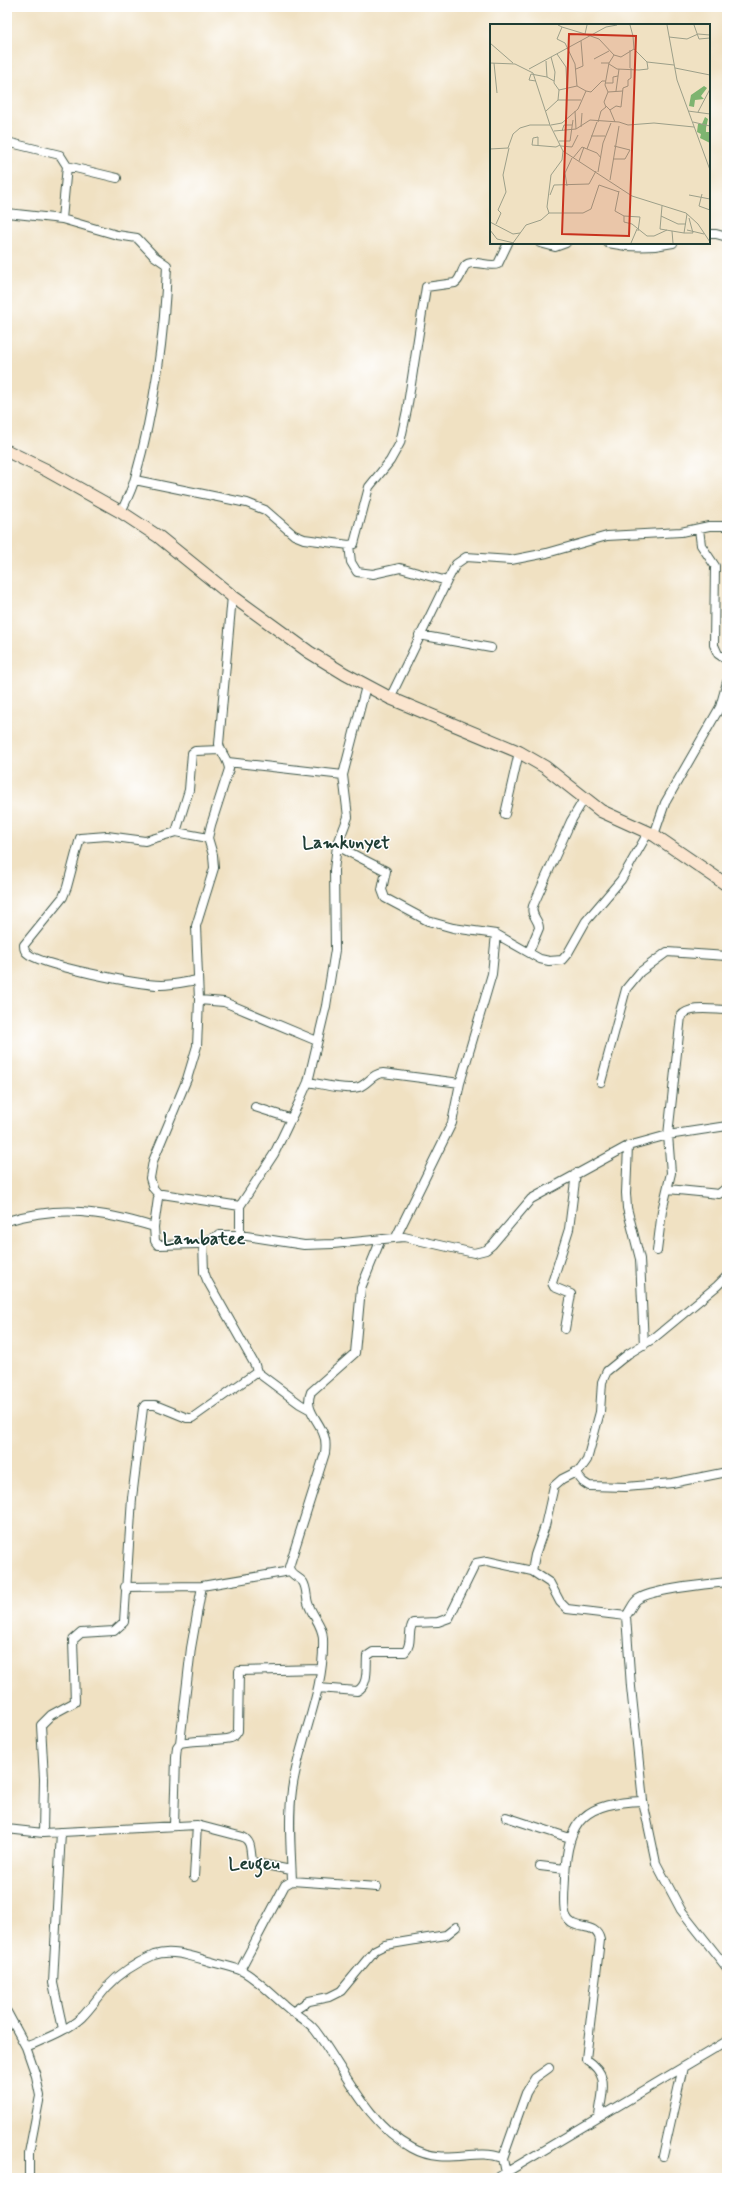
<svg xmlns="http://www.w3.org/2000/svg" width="734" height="2185" font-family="Mynerve,sans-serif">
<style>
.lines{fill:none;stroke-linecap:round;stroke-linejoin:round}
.street-casing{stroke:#3e5649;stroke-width:10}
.secondary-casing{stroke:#3e5649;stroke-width:14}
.street{stroke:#fff;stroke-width:8}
.secondary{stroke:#fbe5cf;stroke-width:12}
.labels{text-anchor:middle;stroke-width:3;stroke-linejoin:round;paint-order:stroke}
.quarter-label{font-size:18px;font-weight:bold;fill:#1f3d34;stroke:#fff}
.inset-road{fill:none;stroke:#9c9f89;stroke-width:1}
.view{fill:#c8321e;fill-opacity:0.15;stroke:#c8321e;stroke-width:2}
.inset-edge{fill:none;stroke:#1f3d34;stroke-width:2}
</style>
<rect width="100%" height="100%" fill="#fff"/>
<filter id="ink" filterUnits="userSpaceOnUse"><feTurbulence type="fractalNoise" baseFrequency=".025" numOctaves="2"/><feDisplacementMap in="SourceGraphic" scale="8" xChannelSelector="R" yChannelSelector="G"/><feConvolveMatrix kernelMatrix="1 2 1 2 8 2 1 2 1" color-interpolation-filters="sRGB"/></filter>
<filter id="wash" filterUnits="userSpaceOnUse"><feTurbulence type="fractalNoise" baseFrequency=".012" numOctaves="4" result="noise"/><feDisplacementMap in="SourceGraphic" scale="16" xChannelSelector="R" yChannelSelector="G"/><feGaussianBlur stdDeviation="0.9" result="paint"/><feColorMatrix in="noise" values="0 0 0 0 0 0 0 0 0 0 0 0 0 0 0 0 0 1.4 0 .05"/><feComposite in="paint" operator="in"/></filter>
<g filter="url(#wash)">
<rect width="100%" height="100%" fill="#f0e1c2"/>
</g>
<g filter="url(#ink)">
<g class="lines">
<defs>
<path id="street" d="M7,142l53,13 7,11 -5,53 55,16 20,3 17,18 13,9c-2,68 -13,147 -32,213 -3,12 -9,23 -14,34
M67,166l50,12
M7,213l55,6
M709,234h7l11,3
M540,243l15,4 11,-4
M608,243c23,5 42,5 65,0
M135,480l112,23 18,7 29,25 10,4 45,6 5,-1 15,-57 21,-26 10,-18 7,-33 19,-123 29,-4c6,-4 6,-12 10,-17 7,-8 24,2 33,-2l10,-21
M699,529l2,16 14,21 -1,79 4,9 9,6
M349,545l2,17 6,10 16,2 27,-6 47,13
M419,635l72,13
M390,698l57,-117 9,-17 10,-7 45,3 36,-7 60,-17 74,-4 28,-6h18
M228,762l115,13
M505,814l14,-62
M176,832l13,-42 3,-37 3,-2 25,-1
M654,835l11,-32 55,-96 7,-25
M337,846l49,25 -4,19 3,8 43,23 25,7 43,6 44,25 9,2 13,-1 6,-7 18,-32 35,-41 27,-47
M529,952l10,-24c0,-9 -9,-12 -6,-22l38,-85 13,-22
M197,980c-12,2 -24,5 -36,5 -21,0 -122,-20 -134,-32 -3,-2 -3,-5 -3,-8l39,-48 4,-10 13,-49 27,-2 38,5 31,-9 32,6
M199,1000l25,2 93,39
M308,1082c13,2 39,9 51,5 9,-3 14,-14 24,-14l77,10
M601,1082l25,-93 14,-17 27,-20 60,4
M255,1107l37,12
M628,1146l-2,47 1,15 13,51 4,86
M668,1189l51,5 8,-7
M160,1196l-7,-8 -3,-10 3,-17 34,-82 10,-33 2,-46 -3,-74 18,-58 -1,-13 -5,-17 3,-13 18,-56c-1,-10 -8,-15 -10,-25l13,-148
M7,1221c53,-16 95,-10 147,6l1,14 3,4 40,-1 21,-9h21l64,10 29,-1 71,-7 70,16 12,-3 6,-5 39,-46 97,-53 40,-11 59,-9
M154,1227l4,-29 4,-4 78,12
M240,1235v-29l34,-52 25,-52 9,-20 18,-76 9,-56 -1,-80 3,-24 11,-29 -5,-42 23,-89
M396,1237l56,-114 8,-40 32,-109 4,-40
M203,1243l1,29 3,8 48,85 2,7 43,32 9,5
M657,1251l5,-40 9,-38 -3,-38 13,-119c8,-11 34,-6 46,-6
M727,1276l-10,10 -63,52 -26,16 -21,17 -5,11 -2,30 -13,48 -7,10 -18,9 -8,7 -9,40 -10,29 -3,16 18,12 10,19 7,7 59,7c4,-5 7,-14 12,-17 14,-10 71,-15 89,-17
M565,1329l6,-35 -17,-7 -2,-4 17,-54 7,-56
M575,1472l8,10 6,4 37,1 46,-4 55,-11
M125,1587l77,-1 88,-15
M626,1616l5,71 12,114 13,62 25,47 46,58
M318,1688l39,3c12,-6 9,-23 10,-35l6,-4h32c8,-8 2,-21 8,-29l25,-1 11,-4 27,-55 11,-2 45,10
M180,1743c14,-3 42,-2 51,-5 4,-1 5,-4 7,-7l1,-60 81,-2
M506,1817l64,21
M174,1825l2,-68 1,-10 3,-4 11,-95 11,-62
M7,1829l36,4 154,-8 46,12c9,5 7,13 9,23l3,3 36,7
M61,1832l-8,151 10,46
M43,1833l1,-54 -3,-54 10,-10 24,-13 -2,-62 8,-7 33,-2 10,-9 8,-124 11,-90 2,-3h10l32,13h5l65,-46
M540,1866l25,3
M194,1877l3,-52
M292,1881c-1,-30 -4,-61 0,-91 7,-51 33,-98 31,-151 0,-14 -11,-23 -15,-36 -2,-6 -1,-15 -5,-21 -4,-5 -13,-7 -14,-15l36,-114c1,-7 1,-14 -2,-20 -6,-15 -19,-24 -12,-41l44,-39 6,-65 20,-49
M240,1970l45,-85 7,-4 85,6
M7,2012l19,35 10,29 4,20 -11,57v25
M292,2012l17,-11 20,-4 12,-6 34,-41 10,-5 61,-10 10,-8
M26,2047c18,-8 41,-16 56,-30 9,-9 16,-20 25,-30 12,-13 31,-25 47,-32 17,-6 37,1 54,6 10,3 21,5 32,9 15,6 36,29 49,39 9,7 19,12 26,21 30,40 51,93 97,118 34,19 62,-1 91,10l4,20
M599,2116c3,-26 12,-40 -13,-57l14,-119c-4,-20 -27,-7 -34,-24 -4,-11 -1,-28 -1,-39 2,-59 21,-74 78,-76
M663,2156l20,-89
M503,2158l23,-65 9,-15 14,-10
M497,2178l230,-137"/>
<path id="secondary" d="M7,451l39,19 75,42 38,25 73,59 77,56 36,22 45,24 129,54 26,15 56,44 53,24 73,50"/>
</defs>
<use href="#street" class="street-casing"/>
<use href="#secondary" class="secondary-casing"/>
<use href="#street" class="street"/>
<use href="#secondary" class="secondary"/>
</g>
</g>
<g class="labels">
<g class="quarter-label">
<text x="346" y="848">Lamkunyet</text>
<text x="204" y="1244">Lambatee</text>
<text x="254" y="1869">Leugeu</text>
</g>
</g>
<g transform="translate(490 24)">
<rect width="220" height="220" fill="#f0e1c2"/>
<path d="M214,62l3,2 -6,8 3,3 -9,1 -1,7 -5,-1 2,-11zM215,93l3,2 -2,9v4h4v11l-10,-5 1,-4 -4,-2 1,-8h4z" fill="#7eb470"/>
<path class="inset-road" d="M68,1l4,2 -5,12 8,4 10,21 2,22M97,1l-2,9 14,5 15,16 7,2 13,-8M140,1l3,11 1,13 13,13M177,1l10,55 33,90M204,1l5,14 11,-1M72,3l23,7M179,13l18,2 11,-5 12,1M0,19l23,20M67,30l9,13 1,22M104,35l15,-8M56,37l1,16 7,4M0,39l25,1 18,9 17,52 13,26 69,45 54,17 12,11 12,18M4,39l3,30M111,39h8l5,-8M119,40l8,5 22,1 9,-1 -1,-7 27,3M140,44v-18M185,44l35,7M39,45l77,-42 11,-2M86,45l7,-3 -2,-25M46,57l-7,-1 2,-6 16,3M115,59h8v-6l5,-1M96,67l5,1 11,-11h4M126,67l3,-22M118,68l15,-1M68,76h23M116,82l4,4 5,12M120,86l6,-4 5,1 2,-19 5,-2v-6l3,-2v-10M56,87l12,-11 1,-10M85,87l1,18M198,87l22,3M208,88l12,-23M108,98l3,-11 5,-4 -2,-5 4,-10 -3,-7 4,-22M203,98l17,4M40,101h20M61,101l11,-2 16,-14 8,-18 -9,-5 -18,4 -5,-7 1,-11 -4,-15M91,103l1,-14M64,107l22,-2 14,-9 29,2 9,3 26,-2 40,4M72,107l2,-6h8M101,112h14M69,117h11l3,-21M48,121v-8l-5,1 -1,7 24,2 4,-2M71,122l11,1 6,-12M0,125l18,-1 5,-14 7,-6 10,-3M97,125l10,-27M83,134l9,-11 15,6 4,5M123,135h12l5,-9 -16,-4M89,137l5,-14M108,148l5,-29 8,-20M120,156l9,-54M77,162l-2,-13 7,-15M129,167l-4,20 9,5v6l8,2 15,12h7l13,-6M212,170l-3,12 11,4M60,171l4,-10 35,-1 7,-13M199,171l21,4M172,182l-2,23 24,4M59,189h34l8,-4 8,-24 20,7M197,190l-3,19h9l-4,-15M134,192l16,1 -2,14M171,192l17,8h8M0,198l23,12 7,-1M6,200l5,-11 -3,-3 8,-18 -3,-17 6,-27M0,206l7,9 17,4M197,206l17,4M182,207l1,12M23,219l13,-18 15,-5 8,-7 -2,-6 4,-32 11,-15 1,-9M141,219l6,-14"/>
<path class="view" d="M79,10l67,2 -7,200 -67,-2z"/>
<rect width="220" height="220" class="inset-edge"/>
</g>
<rect width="734" height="2185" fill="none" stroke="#fff" stroke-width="24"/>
</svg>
